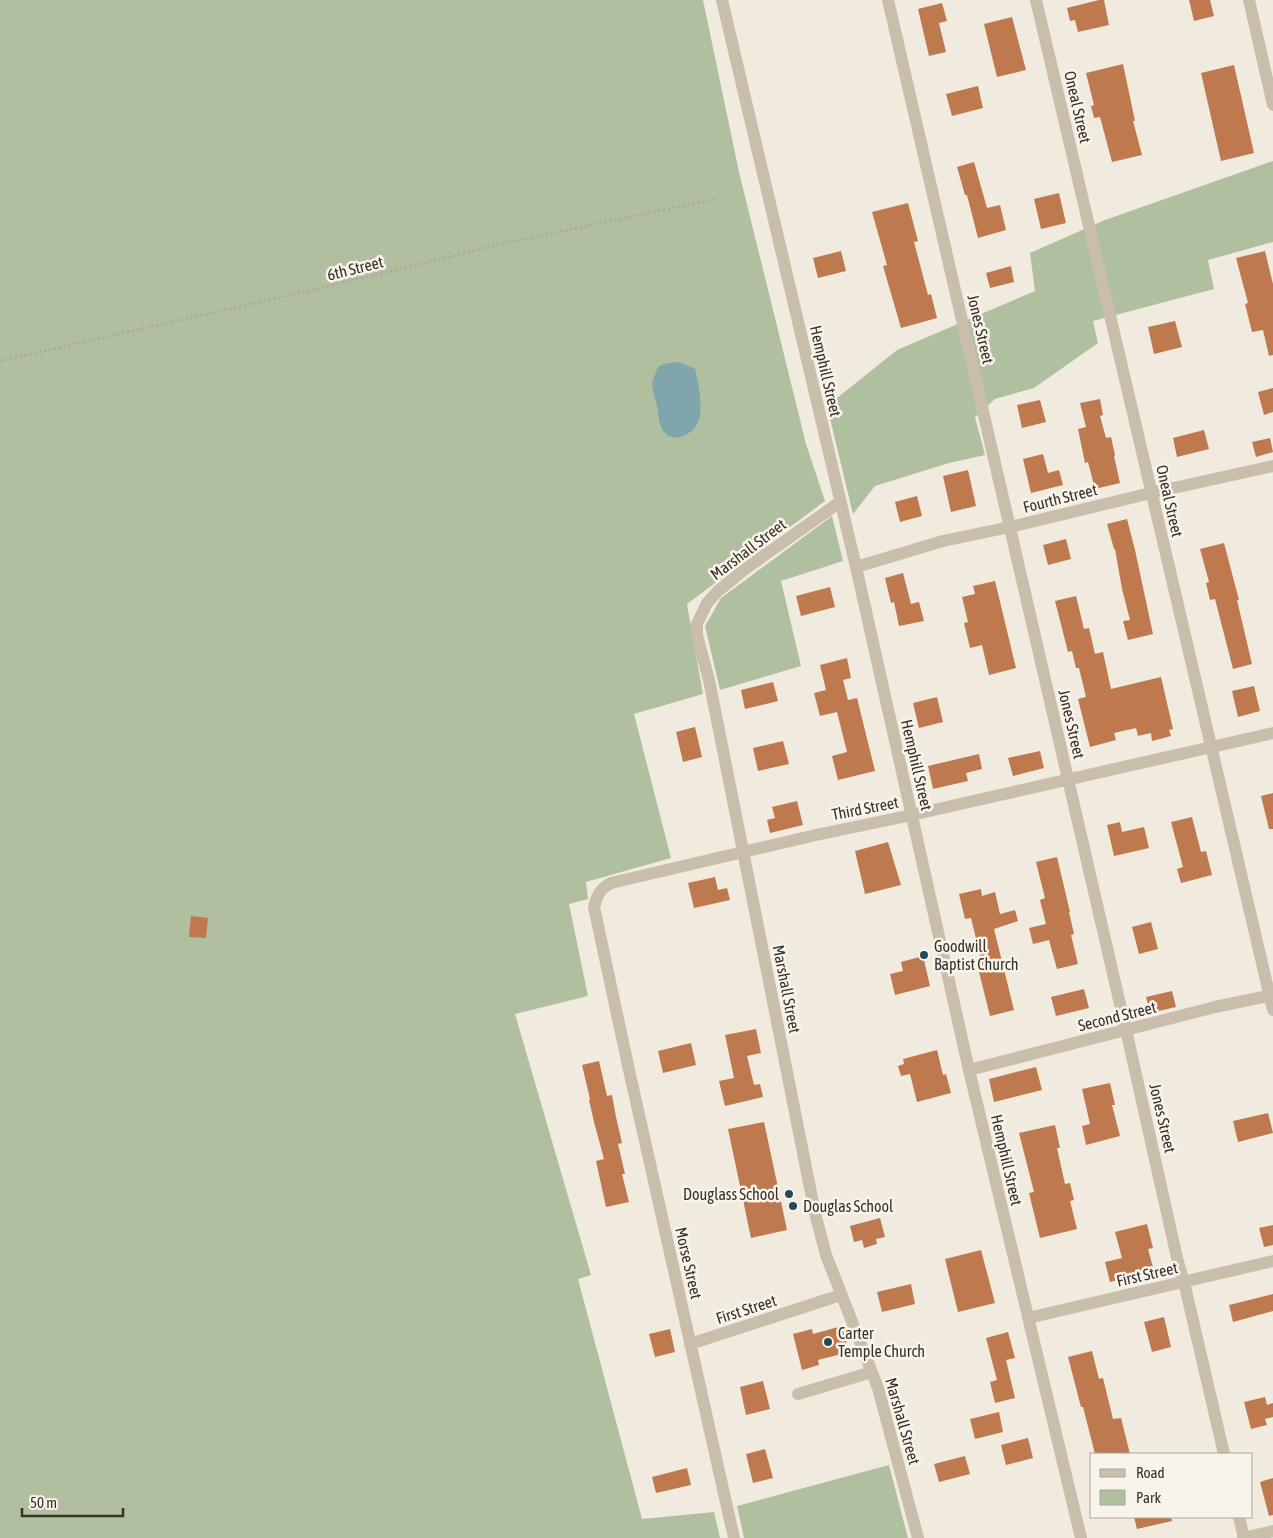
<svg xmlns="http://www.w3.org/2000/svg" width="1273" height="1538" font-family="'Asap Condensed',sans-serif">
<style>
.green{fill:#b0c09f}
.water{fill:#7fa5ad}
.building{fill:#bf794f}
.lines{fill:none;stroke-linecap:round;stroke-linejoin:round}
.path{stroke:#b5a795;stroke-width:2.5;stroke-dasharray:2.5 2.5;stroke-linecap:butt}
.minor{stroke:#c9bdab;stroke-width:12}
.poi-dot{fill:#214c57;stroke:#f9f4eb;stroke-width:2}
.labels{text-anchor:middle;stroke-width:5;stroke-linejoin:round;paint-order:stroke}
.street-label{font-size:16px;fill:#37302a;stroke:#f9f4eb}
.poi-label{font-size:16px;fill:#37302a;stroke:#f9f4eb;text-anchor:start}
</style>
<rect width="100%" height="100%" fill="#f1ebdf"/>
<path class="green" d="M0,0h703l36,172 67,272 19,57 -138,103 16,90 -69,20 37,144 -85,24 2,17 -19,5 19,92 -73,18 76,261 -13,4 64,240 72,-7 6,26h-720z
M1273,161v81l-65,18 6,29 -121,32 5,22 -64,45 -39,11 -20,18 10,38 -36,8 -74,23 -22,28 -26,-108 70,-56 138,-59 -5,-38 75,-33z
M832,516l11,45 -62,20 20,85 -81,24 -15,-64 16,-28z
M889,1465l19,73h-164l-7,-32z"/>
<path class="water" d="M679,362l16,7c3,13 9,41 3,53 -6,14 -27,23 -36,7 -4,-7 -3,-16 -5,-23 -4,-19 -9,-20 2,-40l10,-3z"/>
<path class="building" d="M1099,0h5l5,25 -31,7 -3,-12 -5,1 -3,-13z
M1189,0h21l4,16 -20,5z
M942,3l5,18 -8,2 7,29 -17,4 -11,-47z
M1012,17l14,53 -29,7 -13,-53z
M1123,64l12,57h-2l9,34 -30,7 -12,-45 -6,1 -3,-12 3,-1 -8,-32z
M1234,65l20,88 -33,8 -20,-88z
M978,86l5,22 -31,8 -6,-22z
M974,162l13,46 13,-3 6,25 -28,8 -11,-43h-2l-8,-28z
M1059,193l7,30 -25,6 -7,-30z
M908,203l10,38 -4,1 14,53 3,-1 6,24 -36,10 -18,-62 4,-1 -15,-53z
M841,251l5,20 -28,7 -5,-20z
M1265,251l8,33v71l-4,1 -6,-26 -11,2 -7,-28 3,-1 -12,-45z
M1011,266l3,16 -24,6 -4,-15z
M1175,321l7,26 -28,7 -6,-27z
M1273,388v24l-9,3 -6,-23z
M1100,399l3,16 -3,1 6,22 5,-1 4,18 -1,1 6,27 -25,6 -7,-27 -3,1 -7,-34 8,-2 -6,-24z
M1040,400l6,22 -24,6 -5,-23z
M1204,430l5,19 -32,8 -4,-19z
M1270,438l3,14 -17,5 -4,-15z
M1043,454l5,19 11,-3 4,15 -32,8 -8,-34z
M968,470l8,36 -25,6 -8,-36z
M917,496l5,20 -22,6 -5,-20z
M1127,519l8,31 18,84 -25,6 -5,-19 7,-1 -8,-31 -7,-40h-1l-7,-25z
M1066,539l5,20 -23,6 -5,-20z
M1224,543l15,57h-2l15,64 -19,5 -18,-70 -5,1 -4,-17 3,-1 -9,-33z
M903,573l8,31 8,-2 5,19 -25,5 -5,-24 -3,1 -6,-25z
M995,581l21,87 -27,7 -7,-30 -12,3 -6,-25 4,-1 -6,-25 13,-3 -2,-8z
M830,587l5,20 -34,9 -5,-20z
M1076,596l8,33 5,-1 6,26 8,-2 8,37 50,-12 12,52 -4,1 2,6 -19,5 -1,-8 -13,3 -2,-8 -22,5 2,7 -26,7 -12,-48 8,-2 -7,-29h-3l-4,-17 -4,1 -13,-51z
M847,658l4,20 -8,2 5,20 9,-2 18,73 -37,9 -6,-24 15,-4 -10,-40 -17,4 -6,-23 12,-3 -6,-25z
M773,682l5,19 -33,8 -4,-19z
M1254,686l6,25 -22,6 -6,-26z
M937,697l6,25 -24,6 -6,-25z
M695,727l7,30 -19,5 -7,-30z
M783,741l6,23 -31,7 -5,-23z
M1040,751l4,17 -31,8 -5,-18z
M979,754l3,15 -16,4 2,8 -35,8 -5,-23z
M1273,793v36h-4l-8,-33z
M797,801l6,24 -33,8 -3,-13 8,-2 -3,-11z
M1192,817l9,35 5,-1 6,24 -31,8 -4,-14 6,-2 -12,-45z
M1120,822l2,10 22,-5 5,21 -35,8 -7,-31z
M888,842l13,43 -36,9 -10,-43z
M1057,857l13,55h-1l5,22 -3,1 7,29 -21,5 -8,-29 -16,4 -4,-16 17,-4 -6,-24 5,-2 -9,-36z
M715,877l3,13 9,-2 3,12 -36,8 -6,-25z
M981,889l1,7 13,-4 5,22 15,-4 3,11 -24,8 20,81 -24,6 -12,-48 5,-1 -12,-49 -6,1 -6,-25z
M191,916l17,2 -2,20 -17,-1z
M1151,922l7,27 -19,5 -7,-27z
M923,956l7,30 -35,9 -5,-21 13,-3 -2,-9z
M1084,989l5,19 -33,8 -5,-19z
M1172,991l4,16 -26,6 -4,-16z
M756,1029l5,24 -14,3 7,29 6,-1 3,13 -38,9 -6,-25 15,-3 -9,-43z
M691,1043l5,22 -33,8 -5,-22z
M937,1050l6,25 3,-1 5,19 -34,9 -7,-28 -9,2 -3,-10 6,-2 -1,-5z
M599,1061l8,35 5,-1 4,22 6,26 -4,1 7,30h-3l7,28 -23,5 -10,-46 8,-2 -10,-37 -5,-22 1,-1 -8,-34z
M1036,1067l6,23 -48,12 -5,-23z
M1110,1083l5,22h-3l8,31 -34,9 -4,-19 8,-2 -8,-35z
M1268,1113l5,20 -35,9 -5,-21z
M764,1122l23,108 -36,8 -23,-109z
M1055,1125l5,23h-3l8,36 5,-1 4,17 -4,1 7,28 -37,9 -11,-45 5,-1 -15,-59z
M880,1218l5,19 -9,2 1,5 -13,4 -2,-8 -8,2 -4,-16z
M1147,1224l6,24 -5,1 6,22 -44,11 -5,-20 17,-4 -7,-26z
M1273,1225v20l-9,2 -5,-19z
M981,1250l14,53 -37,9 -13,-53z
M911,1284l4,20 -33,8 -5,-20z
M1273,1294v17l-40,11 -4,-17z
M1164,1317l7,30 -19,5 -8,-30z
M842,1326l7,26 -31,8 1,5 -17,5 -9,-36 19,-5 1,5z
M670,1329l5,23 -20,5 -6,-23z
M1008,1332l7,26 -9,2 9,38 -20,5 -5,-21 7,-2 -11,-42z
M1092,1351l7,28 4,-1 10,41 8,-1 9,36h-35l-12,-47h-2l-13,-50z
M763,1381l7,28 -24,6 -6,-28z
M1265,1397l2,8 6,-2v14l-8,2 2,6 -16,4 -7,-27z
M999,1412l4,20 -28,7 -5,-20z
M1028,1438l5,20 -27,7 -5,-20z
M765,1449l8,29 -20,5 -7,-29z
M965,1456l5,18 -31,8 -5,-18z
M687,1468l4,17 -35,8 -4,-16z
M1273,1478v37l-4,1 -9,-34z
M1134,1517h37l1,4 -35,8z"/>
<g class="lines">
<path class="path" d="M0,361l317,-72 193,-47 206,-43"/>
<path class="minor" d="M722,0l134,567 113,503 112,468
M888,0l238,1030 52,232 6,20 40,172
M1036,0l237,1010
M1249,0l24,105
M840,502l-95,67 -27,22 -11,12 -10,21v11l12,45 106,533 11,42 52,133 40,150
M856,567l87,-26 67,-14 141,-34 122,-27
M969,1070l246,-63 58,-12
M1028,1318l245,-57
M690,1344l151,-49
M798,1394l74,-22
M1239,1517l5,21
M734,1538l-105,-468 -35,-163c3,-12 6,-18 17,-24l205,-48 96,-20 361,-82
M1243,1538l30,-7"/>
</g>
<g class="poi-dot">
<circle cx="924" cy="955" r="5"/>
<circle cx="789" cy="1194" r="5"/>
<circle cx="793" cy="1206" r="5"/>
<circle cx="828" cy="1342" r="5"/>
</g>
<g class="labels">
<g class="street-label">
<text transform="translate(1078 107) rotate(77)" y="6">Oneal Street</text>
<text transform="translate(355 268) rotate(-14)" y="6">6th Street</text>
<text transform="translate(981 329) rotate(77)" y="6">Jones Street</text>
<text transform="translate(826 371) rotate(77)" y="6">Hemphill Street</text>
<text transform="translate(1060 498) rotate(-14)" y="6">Fourth Street</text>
<text transform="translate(1170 501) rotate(77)" y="6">Oneal Street</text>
<text transform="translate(748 549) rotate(-37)" y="6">Marshall Street</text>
<text transform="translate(1072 724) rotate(77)" y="6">Jones Street</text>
<text transform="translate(917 765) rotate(77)" y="6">Hemphill Street</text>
<text transform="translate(865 808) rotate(-11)" y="6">Third Street</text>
<text transform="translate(787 989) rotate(79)" y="6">Marshall Street</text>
<text transform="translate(1117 1016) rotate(-14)" y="6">Second Street</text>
<text transform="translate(1163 1118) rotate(77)" y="6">Jones Street</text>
<text transform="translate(1007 1160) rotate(77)" y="6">Hemphill Street</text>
<text transform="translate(689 1263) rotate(77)" y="6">Morse Street</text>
<text transform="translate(1147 1274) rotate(-13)" y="6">First Street</text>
<text transform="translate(746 1309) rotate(-18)" y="6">First Street</text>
<text transform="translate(903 1421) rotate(74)" y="6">Marshall Street</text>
</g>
<g class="poi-label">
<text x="934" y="952">Goodwill<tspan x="934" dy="18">Baptist Church</tspan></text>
<text x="779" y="1200" text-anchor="end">Douglass School</text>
<text x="803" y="1212">Douglas School</text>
<text x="838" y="1339">Carter<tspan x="838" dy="18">Temple Church</tspan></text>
</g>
</g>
<rect x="1090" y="1453" width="162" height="65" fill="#f9f4eb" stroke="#aba69e"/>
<rect x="1100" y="1469" width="25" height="8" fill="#c9bdab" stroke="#aba69e"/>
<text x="1136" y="1478" font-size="15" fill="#37302a">Road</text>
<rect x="1100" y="1490" width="25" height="15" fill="#b0c09f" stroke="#aba69e"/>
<text x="1136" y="1503" font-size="15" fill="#37302a">Park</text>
<path d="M22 1508v8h101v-8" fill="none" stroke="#37302a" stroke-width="2.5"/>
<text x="30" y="1508" font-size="15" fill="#37302a" stroke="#f9f4eb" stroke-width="4" paint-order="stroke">50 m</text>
</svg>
